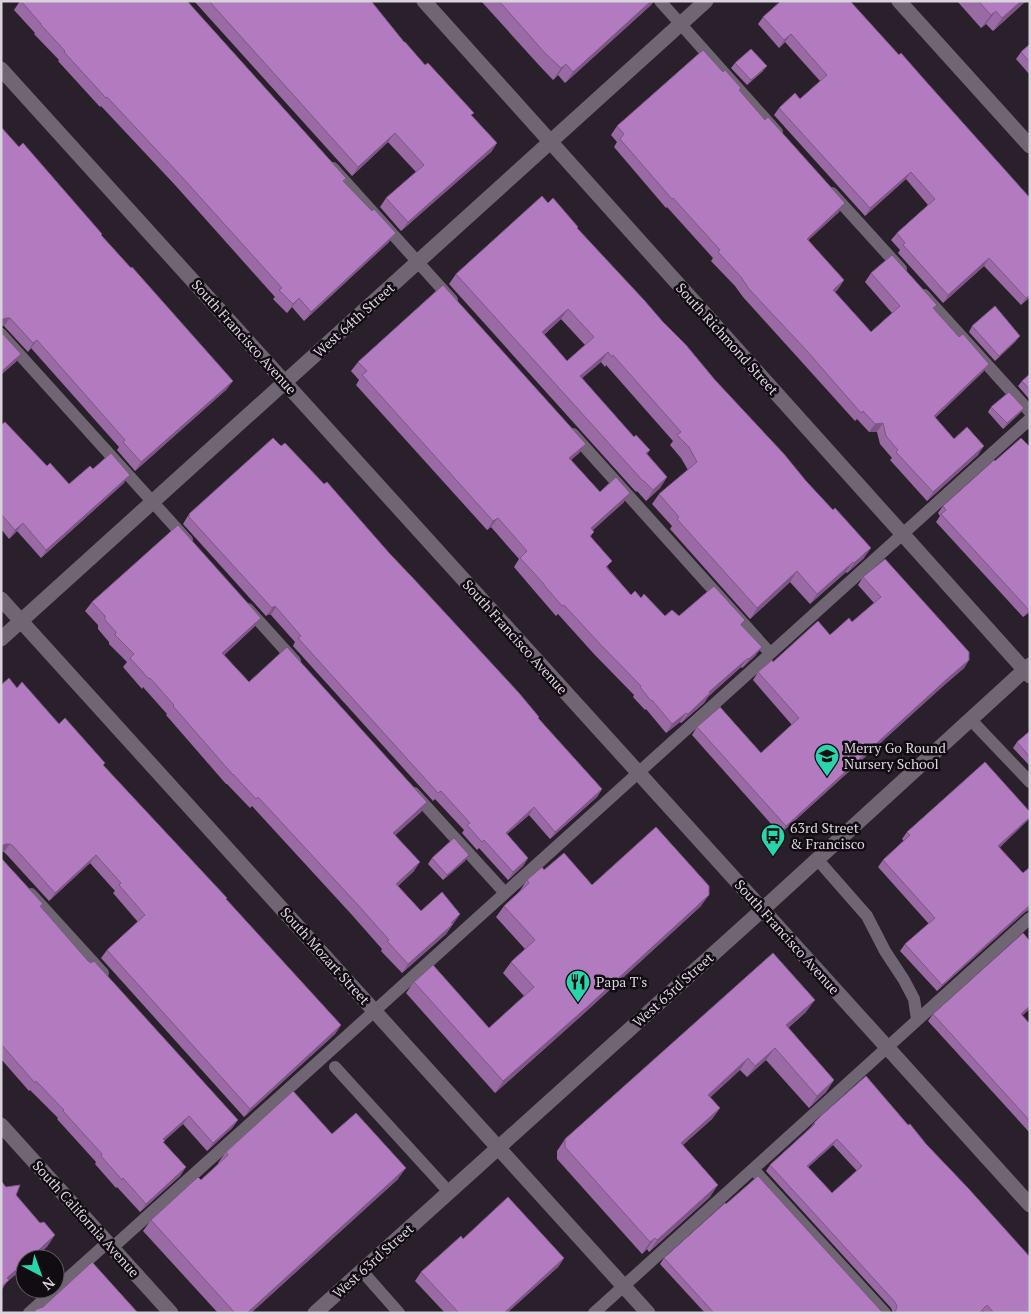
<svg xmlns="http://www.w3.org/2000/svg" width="1031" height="1314" font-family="'PT Serif',serif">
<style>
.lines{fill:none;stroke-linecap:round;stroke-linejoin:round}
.lane{stroke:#706572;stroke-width:12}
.street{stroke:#706572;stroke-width:15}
.secondary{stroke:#706572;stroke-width:15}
.wall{fill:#9a6aa4;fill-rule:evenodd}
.shaded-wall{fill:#7d5686}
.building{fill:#b37bbf;stroke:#7d5686;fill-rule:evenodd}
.labels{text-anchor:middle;stroke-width:5;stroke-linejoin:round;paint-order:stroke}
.street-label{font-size:14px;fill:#d9d3db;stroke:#100c11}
.poi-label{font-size:14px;fill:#d9d3db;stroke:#100c11;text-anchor:start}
</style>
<rect width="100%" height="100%" fill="#2a202c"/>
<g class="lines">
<path class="lane" d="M660,1l117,131
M333,168l119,132
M832,193l69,76
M924,295l106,117
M1,334l186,206
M573,434l197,219
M248,609l47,52
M971,720l59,62
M414,793l91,100
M817,859l50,57 18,35 19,29 10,19 3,20
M31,894l72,79
M335,1067l114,125
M753,1169l132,144
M112,1248l918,-829
M362,1271l37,42
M29,1313l78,-70
M594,1313l436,-395"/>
<path class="street" d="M424,1l606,675
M899,1l131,145
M1,69l1029,1136
M1,599l647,714
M1,639l705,-638"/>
<path class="secondary" d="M1,1125l170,188
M315,1313l447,-403 268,-245"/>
</g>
<path class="wall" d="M20,1h167l159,177 -2,4 45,60 -85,79 -12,-14 -5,6 -14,-14 2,-2 -100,-112 -74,-79 -1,1 -42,-46 1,-1 -25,-26 1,-1 -21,-23z
M194,1h177l33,41 93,101 -6,9 -90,79 -21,-24 6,-9 30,-26 -28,-30 -36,34z
M481,1h173l-3,4 -86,78 -7,-8 -5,5 -16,-17z
M781,1l249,296 -9,8 -37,-39 -41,37 -45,-50 2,-3 -9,-10 6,-7 31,-28 -22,-26 -41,37 -91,-101 5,-7 21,-9 20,-18 -35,-39 -6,6 -21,-24 5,-7z
M957,1h69l-33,30 -7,-7 -5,4z
M1030,44v31l-14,-16 5,-7z
M735,63l28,8 -16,14 -16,-17z
M739,90l100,122 -31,28 36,40 -6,9 -3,3 36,40 21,-19 -27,-31 6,-9 63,36 25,28 30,27 -6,8 -48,46 19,21 24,16 -51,46 -37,-41 2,-2 -12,-14 -3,-12h-8l-12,-13 -2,2 -55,-61 -57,-63 -8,-11 -24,-25 2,-3 -46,-51 -1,1 -52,-61 3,-5 -6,-7 6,-9z
M19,147l82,89 126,153 -92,82 -18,-21 2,-3 -88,-99 -3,4 -24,-26z
M548,203l29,26 287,329 -17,15 -1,-1 -36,32 -20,-22 -40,37 -80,-90 2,-3 -20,-22 7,-10 29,-24 -7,-12 -11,-13 3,-4 -67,-76 -1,2 -4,-5 -19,16 52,59 16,13 -3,4 20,23 -7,11 -14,13 -9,-10 -1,1 -187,-208 7,-10zM561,319l24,26 -18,16 -23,-26z
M972,326l44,15 -21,20 -26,-29z
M358,362l228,82 -7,9 -8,7 29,32 24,10 -31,28 -2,7 17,31 23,27 10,3 24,18h14l62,9 21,22 -7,9 -13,12 -1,-1 -29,26 -4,4 -4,6 -23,20 -1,-1 -14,11 -20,-24 -1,1 -12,-13 1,-2 -40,-41 -36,-40 -2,2 -19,-22 -23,-27 5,-8 -28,-32 -4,3 -131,-145 3,-5 -8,-9z
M1030,374v26l-12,-14 4,-5z
M991,407l33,1 -4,5 -17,16 -15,-17z
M1,425l46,41 22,18 24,-15 31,14 -83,75 -24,-27 -8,8 -8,-10z
M281,446l109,108 212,235 -5,8 -47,42 -21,-24 -22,19 21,24 -5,8 -15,14 -29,-32 -2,2 -15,-17 2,-3 -29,-31 -2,2 -140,-155 2,-4 -24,-27 -2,-1 -3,2 -83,-92 6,-10z
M995,461l35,151 -7,5 -87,-95 4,-6 -2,-3 5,-7z
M863,577l106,83 -5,8 -22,19 -162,147 -88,-99 5,-8 64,26 31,-28 -39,-45 5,-8 15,-10 57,-27 22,-13 22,-19 -16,-18z
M92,602l169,16 -7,9 -30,28 25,27 178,120 -6,10 -26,23 19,36 -16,15 23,25 39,3 -14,20 -44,39 -21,-22 1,-2 -30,-34 -100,-109 -2,2 -23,-24h-1l-60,-69 1,-1 -24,-27 -1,2 -19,-22 4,-5 -18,-18v-2l-11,-13v-4l-13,-14z
M17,688l88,75 -2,2 238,260 -6,9 -91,83 -143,-159 6,-8 31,-28 -25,-29 2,-2 -25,-28 -41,38 -42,-46 -3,-3z
M1030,731v33l-1,1 -16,-17 4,-6z
M1030,812v6l-3,3 -27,26 28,63 -3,2 -88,79 -37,-40 5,-7 24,-20 -51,-57 5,-7 21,-19 -2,-2 5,-7z
M1,858l42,46 -2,3 47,54 150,159 -6,8 -25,23 -24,-27 -19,17v2l22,24 -6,9 -40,36 -23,-25 -1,1 -21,-24 1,-2 -39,-43 1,-1 -28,-28 -1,1 -28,-32z
M432,858l33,3 -22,19 -15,-16z
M544,870l48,15 109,21 -121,111 -85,76 -89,-100 8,-11 75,46 35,-32 -21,-23 8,-11 14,-13 -29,-32 8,-11 15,-14 8,-12z
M806,1012l-18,16 46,52 -8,12 -17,16 -43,-48 -19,17 -7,-7 -30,27 10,11 -8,11 -29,26 27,52 -61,55 -2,-3 -5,5 -85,-95v-8l8,-12z
M933,1014l89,2 8,8v109l-102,-112z
M814,1123l94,2 18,19 104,169h-45l-2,-2 -1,2h-89l-2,-5 -125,-137 4,-6 40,-37zM833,1145l24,26 -25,22 -24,-26z
M332,1134l66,45 -147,134h-33l-75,-82 8,-11 50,-40 18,-16 -1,-1 8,-11z
M463,1239l101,19 -6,9 -51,46h-62l-30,-32 6,-9z
M664,1258l219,55h-178l-45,-49z"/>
<path class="shaded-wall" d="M651,1h3l-3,4 -86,78 8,-11z
M1021,1h5l-33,30 9,-13z
M996,11l-10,13 -5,4 10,-13z
M791,34l-6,8 -6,6 5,-8z
M566,64l-8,11 -5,5 8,-12z
M767,66l-4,5 -16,14 4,-5z
M395,133l-7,9 -36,34 6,-9z
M497,143l-6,9 -90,79 7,-9z
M911,172l-5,7 -41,37 5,-8z
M845,203l-6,9 -39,36 7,-9z
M396,233l-7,9 -85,79 7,-9z
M989,258l-5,8 -41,37 5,-8z
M844,280l-6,9 -11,10 6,-9z
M1030,295v2l-9,8 5,-7z
M299,298l-7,9 -5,6 6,-9z
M568,309l-7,10 -26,24 7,-11z
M6,318h4l-6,8h-3v-6z
M1020,336l-4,5 -21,20 4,-5z
M37,340l-9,12 5,-9z
M608,352l-7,10 -28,24 7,-10z
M21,354l-5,8 -15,13v-3z
M989,364l-6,8 -56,53 7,-9z
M233,381l-6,8 -92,82 6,-9z
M1024,408l-4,5 -17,16 4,-6z
M883,423l-6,9h-8l6,-8z
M586,444l-7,9 -16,14 6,-9z
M984,446l-6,9 -51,46 6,-9z
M130,475l-6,8 -83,75 5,-8z
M667,477l-7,11 -14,13 7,-11z
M630,493l-6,9 -40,36 7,-10z
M498,518l-7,9 -4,3 6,-9z
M23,523l-6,8 -8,8 6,-9z
M871,548l-7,10 -17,15 7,-10z
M853,562l-7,10 -36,32 7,-10z
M797,571l-7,11 -40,37 7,-11z
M274,606l2,1 -5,8 -2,-1 -3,2z
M1030,609v3l-7,5 6,-7z
M261,618l-7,9 -38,36 6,-10z
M762,647l-7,9 -13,12 7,-9z
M748,658l-7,9 -33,30 -4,6 -23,20 7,-9 21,-22z
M969,660l-5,8 -22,19 -162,147 6,-8 162,-148z
M686,713l-6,9 -14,11 6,-9z
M602,789l-5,8 -47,42 5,-7z
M427,802l-6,10 -34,31 6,-10z
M534,807l-5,8 -29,25 6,-7z
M1030,817l-3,4 -33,32 4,-7z
M6,844h4l-6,8h-3v-6z
M96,855l-6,8 -41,38 6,-8z
M469,855l-4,6 -22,19 4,-5z
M528,858l-5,8 -15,14 5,-8z
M420,862l-6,9 -24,22 6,-9z
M709,895l-8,11 -121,111 -85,76 8,-12z
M1030,905v5l-5,2 -88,79 5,-6z
M460,914l-14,20 -44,39 6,-9z
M815,1000l-9,12 -28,25 8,-12z
M1030,1006v3l-14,12 5,-7z
M341,1025l-6,9 -91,83 6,-8z
M775,1048l-9,12 -19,17 8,-11z
M748,1058l-8,12 -40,37 8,-12z
M834,1080l-8,12 -17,16 8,-12z
M720,1108l-8,11 -40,35 9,-11z
M189,1116l-6,8 -26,23 6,-8z
M238,1120l-6,8 -25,23 6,-8z
M837,1139l-4,6 -30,27 4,-6z
M186,1167l-6,9 -40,36 6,-8z
M406,1168l-8,11 -147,134h-4z
M718,1185l-8,12 -61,55 8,-12z
M55,1235l-8,12 -13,12h-5z
M655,1238l-8,11 -5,5 8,-12z
M564,1258l-6,9 -51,46h-3z
M25,1262v5l-18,15 -6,9v-4l6,-9z"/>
<path class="building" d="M21,1h166l159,177 -3,3 29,30 2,-2 22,24 -85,79 -12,-14 -6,6 -14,-14 3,-2 -101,-112 -74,-79 -1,1 -42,-46 1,-1 -24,-26v-1z
M209,1h162l33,41h1l20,23 3,-2 46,50 -3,2 26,28 -89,79 -22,-24 38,-33 -29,-32 -37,34z
M499,1h152l-78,71 -7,-8 -5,4 -17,-16z
M781,1h69l49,54 2,-2 21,24 108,121v97l-4,3 -37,-40 -41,37 -45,-50 2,-2 -8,-10 38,-34 -24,-27 -41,36 -91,-100 16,-15 5,6 27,-24 -36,-41 -7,6 -21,-23z
M978,1h43l-19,17 -6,-7 -5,4z
M1030,44v18l-9,-10z
M751,49l16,17 -16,14 -16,-17z
M703,50l20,22 2,-2 16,18 -2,2 26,30 3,-3 77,86 -38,36 37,41 -11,10 38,42 29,-26 -29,-33 21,-18 45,50 -4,3 26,29 4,-3 26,30 -55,52 20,23 13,-12 17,19 -51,46 -37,-40 2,-2 -12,-14 -3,-13 -8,1 -12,-13 -2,2 -54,-62 -58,-62 -8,-12 -23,-25 2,-2 -47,-52 -1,1 -52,-60 4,-5 -7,-8z
M1,127l18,20 4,-4 79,91 -1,1 30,33 1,-1 101,114 -92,81 -18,-20 2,-2 -88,-100 -4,3 -23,-25h-4l-5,2z
M542,196l6,7 5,-5 25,29 -1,1 67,72 19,22 23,23 29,35 69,74 22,27 27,29 2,-2 36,40 -17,15 -1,-1 -36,32 -20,-23 -40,37 -80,-89 2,-2 -20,-23 38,-32 -8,-15 -12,-12 4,-3 -68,-77 -1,2 -4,-5 -28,24 54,61 2,-2 14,15 -4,3 21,24 -14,13 -9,-9h-1l-187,-207zM568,309l26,28 -27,24 -25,-29z
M443,285l143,159 -17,14 31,34 16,-15 14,16 -39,35 3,4 -4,4 22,25 -6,6 25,28 4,-4 6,7 3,-4 21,22 7,-6 7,6 35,-30 31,34 -4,4v1l21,22 -13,12 -1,-1 -30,26 -9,8 1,1 -22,21 -2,-1 -14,11 -20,-24 -1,1 -11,-14 1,-1 -41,-42 -36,-39 -2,1 -18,-21v-1l-24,-26 7,-7 -29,-33 -5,3 -131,-146 5,-4 -9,-9z
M995,306l25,30 -21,20 -27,-30z
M1,332l20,22 -20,18z
M1030,374v16l-8,-9z
M1009,392l15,16 -17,15 -16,-16z
M5,422l42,44 3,-3 19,21 21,-18 3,3 18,-16 19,22 -84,75 -23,-27 -8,7 -14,-16v-89z
M273,438l8,8 4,-3 39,41 3,-2 63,72 22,23 107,116 20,24 -1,1 64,71 -47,43 -21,-25 -28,26 22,25 -15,14 -29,-32 -2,2 -15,-17 3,-2 -29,-32 -3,2 -140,-155 3,-2 -25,-29 -2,-1 -2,2 -84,-92 2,-1 -1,-1z
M1021,438l9,9v162l-1,1 -88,-96 5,-4 -3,-4 51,-46 1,1z
M178,525l83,93 -39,35 27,29 38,-35 140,155 -34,31 27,29 -24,22 25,27 21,-19 18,22 -9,9 2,1 -45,40 -21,-23 2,-1 -31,-35 -100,-108 -2,2 -23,-25v1l-60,-69 1,-1 -24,-27 -1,1 -19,-21 4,-4 -19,-19 1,-3 -11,-12v-4l-13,-14z
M885,559l84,93v8l-21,18 -162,148 -89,-99 23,-20 41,46 38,-35 -41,-46 14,-12 1,2 45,-41 12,14 19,-17 3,4 29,-25 -18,-20z
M9,678l8,10 5,-6 37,42 6,-6 40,45 -2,2 124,133 -1,1 115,126 -91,84 -143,-159 38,-35 -26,-30 2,-2 -25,-28 -41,38 -42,-47 -3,-2h-4l-5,2v-161z
M1030,731v26l-13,-15z
M985,762l45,50v5l-32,29 25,27 7,-6v38l-88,80 -37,-41 30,-26 -52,-58 27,-25 -3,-3z
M656,827l53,59v9l-121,111 -85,75 -89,-99 19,-17 56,63 45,-41 -23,-25 24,-22 -31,-34 25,-23 -2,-3 15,-13 2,3 20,-17 28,32z
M454,838l15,17 -22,20 -15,-17z
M1,858l42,46 -3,2 48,55 3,2 3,-2 144,159 -25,23 -24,-27 -26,23 2,2 -2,1 23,25 -40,37 -23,-26 -1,2 -21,-24 1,-2 -39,-43 1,-1 -28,-29 -1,2 -34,-39z
M1023,933l7,8v65l-9,8 9,10v97l-97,-107z
M773,953l42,47 -29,25 48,55 -17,16 -42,-48 -20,18 -7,-8 -40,37 12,13 -39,35 37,42 -61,55 -2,-2 -5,4 -85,-95v-8z
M866,1076l42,49 2,-1 16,20 42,44 62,69v56h-36l-7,-8 -8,8h-84l2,-7 -2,-4 -125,-137 45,-41 -1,-1 9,-9zM837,1139l25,27 -30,27 -25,-27z
M293,1091l39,43 24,-21 50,55 -159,145h-12l-84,-93 47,-43 3,3 27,-25 -2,-3z
M758,1176l125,137h-169l-50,-55 61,-55 1,1z
M1,1181l5,6 14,-2 -4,10 24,28 4,-1 11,13 -26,24h-4v3l-18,16 2,2 -8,7z
M508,1197l56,61 -60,55h-45l-38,-41 40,-36 2,3z
M92,1262l46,51h-102l-2,-2 3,-2 6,-2z"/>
<defs>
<symbol id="school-pin" viewBox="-11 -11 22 30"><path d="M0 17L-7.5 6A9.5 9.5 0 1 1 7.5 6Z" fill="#2bd5ac" stroke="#100c11"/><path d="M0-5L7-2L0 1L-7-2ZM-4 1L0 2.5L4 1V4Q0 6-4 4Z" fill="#111"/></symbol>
<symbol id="bus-pin" viewBox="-11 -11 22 30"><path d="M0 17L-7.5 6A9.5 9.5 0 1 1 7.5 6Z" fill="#2bd5ac" stroke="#100c11"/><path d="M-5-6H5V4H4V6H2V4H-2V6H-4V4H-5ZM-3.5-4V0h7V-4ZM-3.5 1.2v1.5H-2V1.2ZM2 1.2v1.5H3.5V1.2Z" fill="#111"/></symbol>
<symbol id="restaurant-pin" viewBox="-11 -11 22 30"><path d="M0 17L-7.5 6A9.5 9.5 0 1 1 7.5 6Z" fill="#2bd5ac" stroke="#100c11"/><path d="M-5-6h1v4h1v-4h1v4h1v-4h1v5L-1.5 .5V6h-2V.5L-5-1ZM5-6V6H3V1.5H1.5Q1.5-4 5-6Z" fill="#111"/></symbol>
</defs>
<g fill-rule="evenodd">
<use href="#school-pin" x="813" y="742" width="28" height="38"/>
<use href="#bus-pin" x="759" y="822" width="28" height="38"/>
<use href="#restaurant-pin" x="564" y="968" width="28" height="38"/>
</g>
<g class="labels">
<g class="street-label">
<text transform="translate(354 320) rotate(-42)" y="5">West 64th Street</text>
<text transform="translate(244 337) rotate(48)" y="5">South Francisco Avenue</text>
<text transform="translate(727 339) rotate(48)" y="5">South Richmond Street</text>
<text transform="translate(515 637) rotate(48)" y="5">South Francisco Avenue</text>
<text transform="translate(787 937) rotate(48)" y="5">South Francisco Avenue</text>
<text transform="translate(325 956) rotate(48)" y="5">South Mozart Street</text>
<text transform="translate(673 990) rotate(-42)" y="5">West 63rd Street</text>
<text transform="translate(86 1219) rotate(48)" y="5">South California Avenue</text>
<text transform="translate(373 1261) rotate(-42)" y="5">West 63rd Street</text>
</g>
<g class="poi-label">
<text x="844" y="753">Merry Go Round<tspan x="844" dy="16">Nursery School</tspan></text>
<text x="790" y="833">63rd Street<tspan x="790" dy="16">&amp; Francisco</tspan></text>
<text x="596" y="987">Papa T's</text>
</g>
</g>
<rect width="1031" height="1314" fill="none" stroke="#d9d3db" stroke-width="5"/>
<g transform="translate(40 1274) rotate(139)"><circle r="24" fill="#100c11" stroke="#605c62"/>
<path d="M0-4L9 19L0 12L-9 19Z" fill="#2bd5ac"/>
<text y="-8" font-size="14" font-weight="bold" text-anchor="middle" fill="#d9d3db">N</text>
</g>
</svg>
